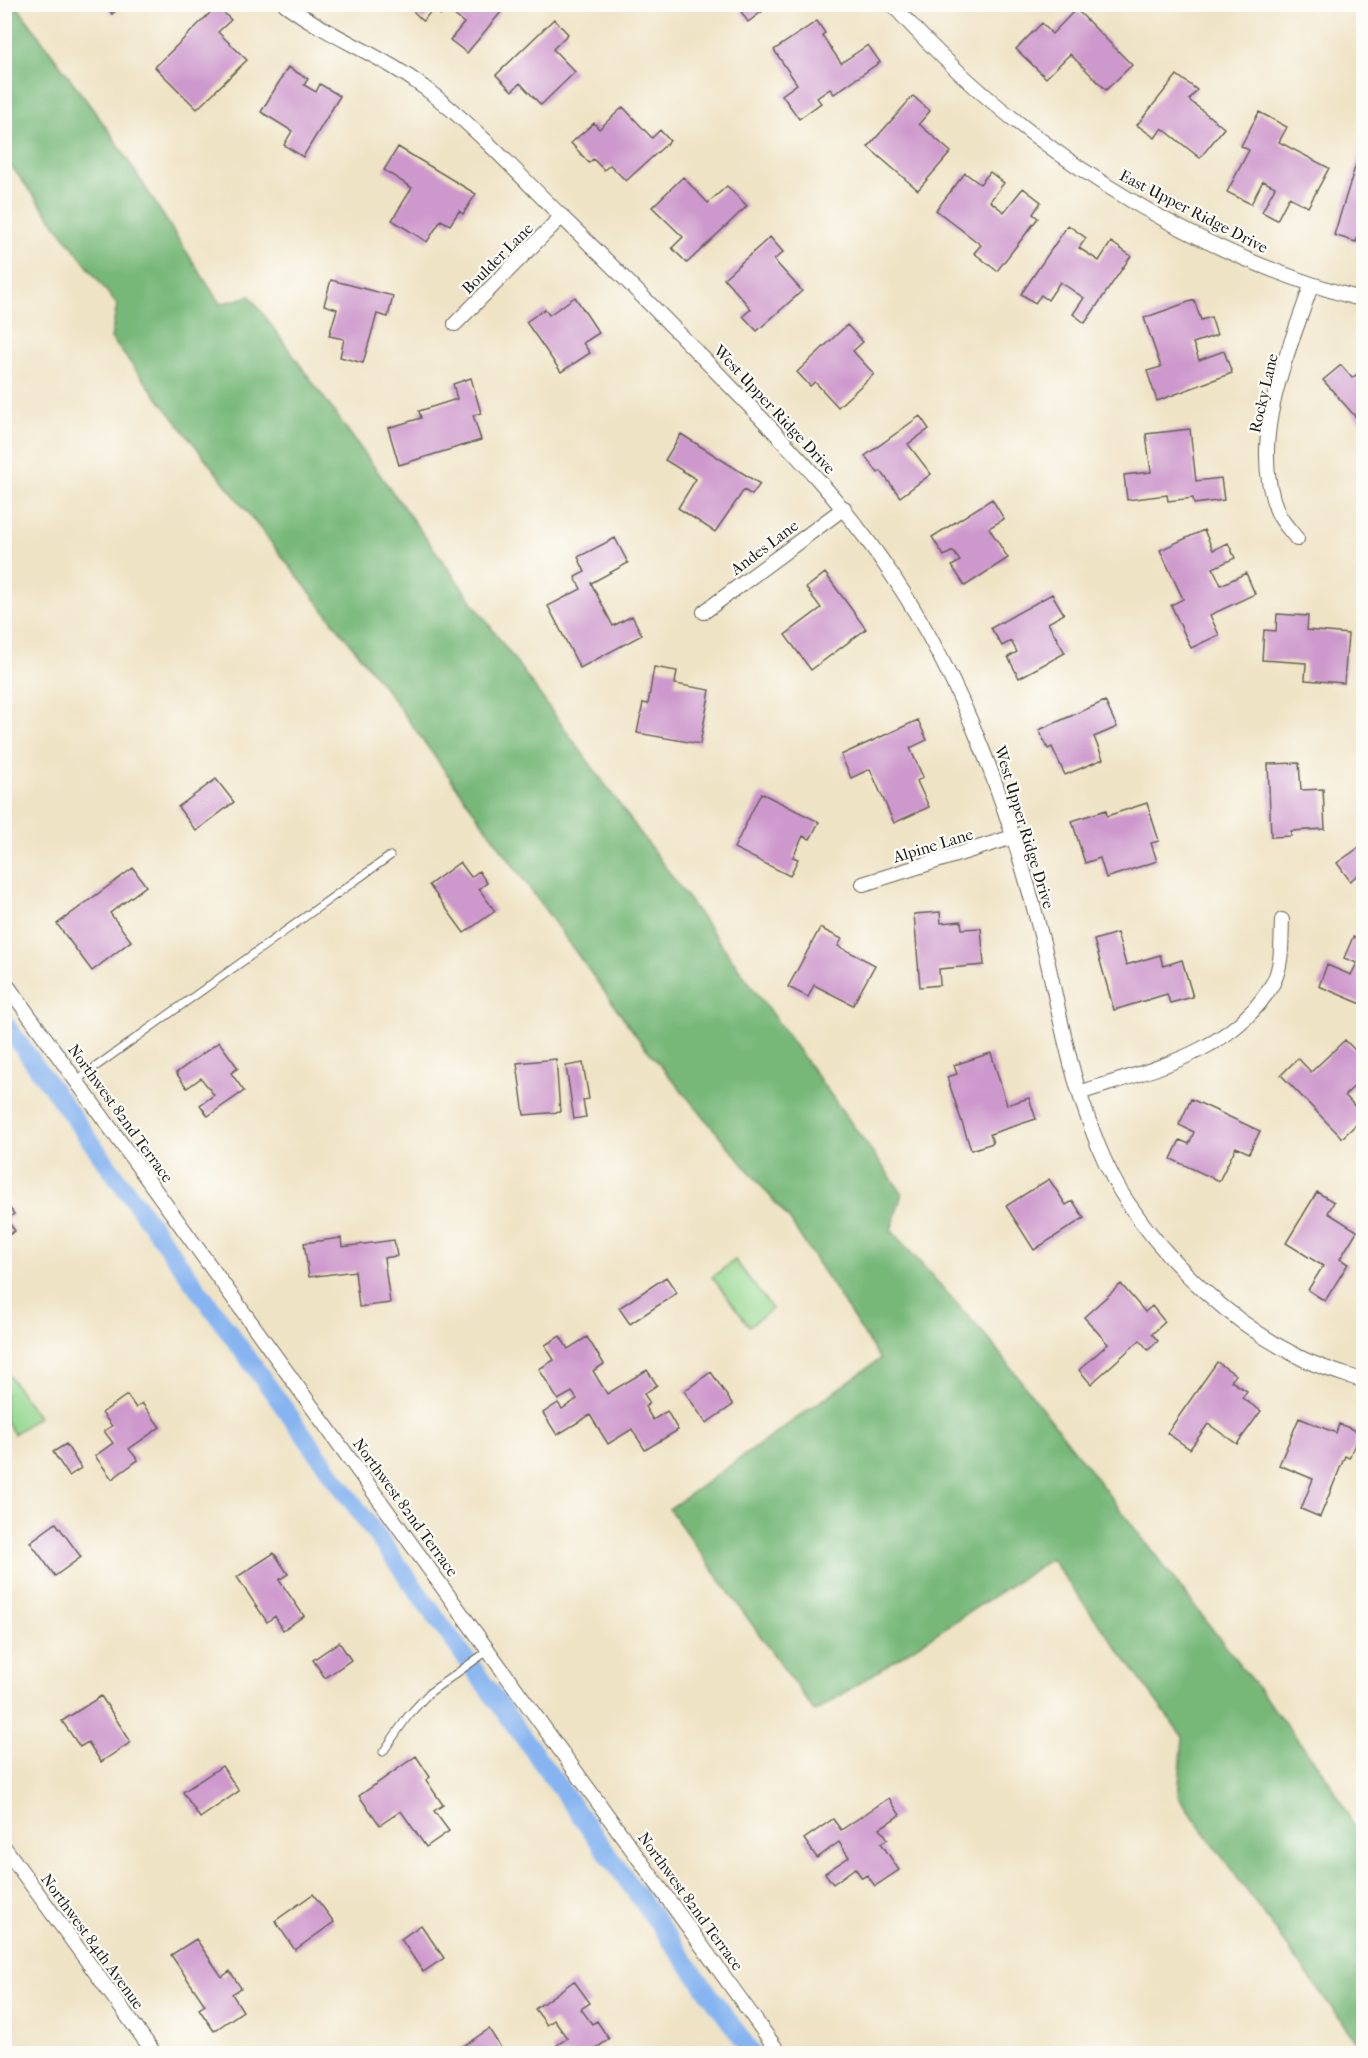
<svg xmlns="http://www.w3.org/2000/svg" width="1368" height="2058" font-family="'IM FELL French Canon',serif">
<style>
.green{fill:#94d78e;stroke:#587a55;stroke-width:1.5}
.forest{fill:#77b879;stroke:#4a6a4a;stroke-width:1.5}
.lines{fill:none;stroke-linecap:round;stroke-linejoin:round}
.canal{stroke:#85b4f0;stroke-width:18}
.building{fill:#cd98cc}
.lane-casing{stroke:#666257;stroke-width:9}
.street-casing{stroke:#666257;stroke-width:16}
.lane{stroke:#fff;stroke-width:7}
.street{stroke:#fff;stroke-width:14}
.labels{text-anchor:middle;stroke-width:4.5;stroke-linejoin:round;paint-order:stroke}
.street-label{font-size:16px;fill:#1c1c1c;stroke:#fdfcf7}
</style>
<rect width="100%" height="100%" fill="#fdfcf7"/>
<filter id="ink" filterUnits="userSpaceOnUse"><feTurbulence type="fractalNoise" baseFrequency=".0167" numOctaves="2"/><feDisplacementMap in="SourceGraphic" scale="12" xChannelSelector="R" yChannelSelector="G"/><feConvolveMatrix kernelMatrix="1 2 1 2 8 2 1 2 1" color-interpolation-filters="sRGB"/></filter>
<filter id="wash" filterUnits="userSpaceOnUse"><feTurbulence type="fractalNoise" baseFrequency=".008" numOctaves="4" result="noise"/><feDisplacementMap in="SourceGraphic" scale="24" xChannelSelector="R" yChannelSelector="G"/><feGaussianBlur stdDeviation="1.35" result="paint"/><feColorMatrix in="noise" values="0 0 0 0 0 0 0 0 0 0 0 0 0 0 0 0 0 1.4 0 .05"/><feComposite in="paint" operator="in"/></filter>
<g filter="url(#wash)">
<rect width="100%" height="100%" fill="#efe3c5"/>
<path class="green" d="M735,1260l37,49 -23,17 -37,-49z
M5,1370l33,47 -24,17 -9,-14z"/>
<path class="forest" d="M5,4l11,1 95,129 109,170 30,-8 652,897 -11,37 100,112 337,437 35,63v209l-185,-255 5,-59 -132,-178 -236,153 -146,-203 211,-150 -91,-140 -149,-178 -252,-349 -277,-354 6,-33 -112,-147z"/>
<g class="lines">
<path class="canal" d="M4,1022l749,1032"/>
</g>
<g id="blocks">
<path class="building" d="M105,4h18l-11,10z
M406,4h86l9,8 -34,41 -17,-13 14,-17 -17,-14 -6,6 -8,-6 -10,12z
M736,4h36l-24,18z
M217,6l14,14 -13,12 29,28 -50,49 -42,-42z
M1076,9l56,56 -26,25 -36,-36 -24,24 -30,-29 26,-26 10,11z
M554,19l14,15 -15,15 22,23 -34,33 -21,-22 -8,8 -16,-16z
M817,21l8,12 -3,2 19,28 27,-18 12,17 -46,32 -4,-5 -13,9 4,5 -22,16 -17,-24 15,-11 -23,-34z
M288,67l20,12 -4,6 12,7 4,-8 20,12 -37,61 -19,-12 8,-14 -31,-19z
M1177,75l20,15 -8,10 35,28 -24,30 -38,-30 -7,10 -18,-13z
M913,96l17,15 -11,13 32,28 -33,38 -50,-43z
M623,107l29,31 8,-8 10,11 -44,40 -16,-16 -6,5 -11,-11 -4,4 -18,-20 23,-20 5,6z
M1259,112l28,15 -8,15 50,26 -21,39 -19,-10 -12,23 -15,-8 13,-25 -12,-6 -12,23 -24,-12 22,-42 -8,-4z
M398,147l78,47 -13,20 -4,-3 -9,14 -9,-5 -14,22 -35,-22 20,-32 -28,-18z
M1360,151l4,2v64l-8,25 -22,-7z
M990,172l14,11 -14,18 14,11 19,-24 18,14 -8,12 5,4 -41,53 -23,-18 7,-8 -45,-35 29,-37 15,11z
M683,177l25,26 19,-17 20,20 -60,57 -15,-15 11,-11 -31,-30z
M1068,225l18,13 -7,10 20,13 12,-19 20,14 -46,67 -12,-9 11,-16 -24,-16 -12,18 -7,-5 -6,8 -14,-9z
M770,237l13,15 -9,8 28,31 -45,40 -14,-15 8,-7 -27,-31z
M331,280l62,16 -5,21 -11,-3 -14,49 -23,-6 4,-18 -15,-3 8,-27 -13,-4z
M575,297l24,36 -16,10 7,10 -29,19 -35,-50 19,-13 4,6z
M1194,300l7,20 10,-3 6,18 -24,8 6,17 25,-9 8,22 -75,28 -10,-30 14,-4 -17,-49z
M847,325l16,17 -10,9 21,23 -36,33 -23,-25 -5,4 -13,-14z
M1341,365l11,13 12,-9v51l-3,3 -38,-43z
M471,378l10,35 -8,2 8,25 -82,25 -11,-37 33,-10 -2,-7 38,-12 -4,-15z
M920,416l9,13 -21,15 23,30 -31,23 -19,-26 -3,2 -13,-17z
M1190,429l6,52 25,-3 3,22 -30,4 -1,-6 -25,3 -1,-6 -40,5 -3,-25 27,-3 -5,-38z
M681,434l79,50 -8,11 -8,-5 -29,42 -37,-24 18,-29 -31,-19z
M992,499l12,20 -15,9 19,30 -43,28 -13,-20 8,-5 -7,-10 -9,5 -12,-19z
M1204,530l9,20 15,-7 7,15 -22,10 8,17 25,-12 9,21 -45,21 9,20 -28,13 -20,-43 12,-6 -23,-49z
M615,538l13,25 -37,20 22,43 19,-10 10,19 -62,33 -32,-62 33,-17 -6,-12 10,-5 -7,-15z
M825,573l41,56 -55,41 -26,-35 36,-27 -15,-20z
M1052,594l12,20 -16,9 17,30 -46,25 -11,-21 9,-5 -6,-11 -9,5 -11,-18z
M1277,614l31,2 -1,14 41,4 -4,49 -39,-3 1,-17 -44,-3 2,-30 12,1z
M654,667l23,4 -2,13 35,6 -10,54 -63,-11 6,-30 5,1z
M1105,701l12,26 -23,10 9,22 -38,16 -13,-28 -4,2 -9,-19z
M918,720l9,20 -17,8 13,29 -6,4 12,26 -35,16 -24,-54 -19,9 -10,-23z
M1299,763l2,27 22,-1 2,40 -34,2v5l-20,1 -3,-73z
M216,779l18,23 -38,29 -18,-24z
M761,793l58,29 -9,17 -7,-3 -10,21 5,2 -8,17 -56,-28z
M1147,803l12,38 -8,2 6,18 -51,17 -6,-20 -15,5 -13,-42 34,-11 1,6z
M1364,844v36l-5,-6 -9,7 -13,-18z
M460,862l11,15 8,-6 8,12 -8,6 16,22 -31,22 -35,-48z
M133,868l13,18 -36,27 21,28 -39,30 -35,-47z
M940,912l1,11 20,-2 1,8 19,-1 3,37 -45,4 1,16 -20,2 -6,-73z
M820,928l22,11 -4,7 37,19 -22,40 -39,-20 -6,12 -20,-10z
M1117,933l9,32 34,-10 3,11 19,-6 11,37 -23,6 -3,-9 -53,16 -20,-70z
M1353,937l11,4v64l-45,-19 8,-21 24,10 6,-12 -13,-5z
M1345,1040l19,19v18l-19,18 19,22 -22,21 -61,-63 17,-17 13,14z
M219,1042l19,26 -7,5 13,18 -36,25 -8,-11 14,-10 -13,-17 -14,10 -11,-15z
M991,1053l16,52 22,-7 7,21 -46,15 3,9 -22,7 -24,-73 10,-3 -3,-9z
M556,1059l4,53 -36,3 -7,-52z
M583,1063l6,36 -6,1 3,17 -12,2 -8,-53z
M1191,1099l69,32 -11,22 -13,-6 -17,34 -48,-22 9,-19 9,4 5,-12 -15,-7z
M1049,1179l17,26 7,-4 11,17 -50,32 -28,-44z
M1317,1192l17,10 -6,11 29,18 -17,28 8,5 -23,37 -17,-11 15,-24 -37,-23z
M4,1201l10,13 -7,6 8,11 -11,7z
M341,1238l1,9 52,-7 3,16 -13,2 6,45 -31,4 -4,-36 -46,6 -5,-34z
M666,1277l11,16 -47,31 -11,-16z
M1121,1284l24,28 7,-6 13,16 -13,12 6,7 -10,9 -8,-10 -49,44 -12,-14 29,-26 -24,-27z
M560,1336l8,13 19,-12 17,27 -11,7 14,23 40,-24 10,15 -13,9 6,9 -5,4 8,13 14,-9 11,19 -33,20 -13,-21 -24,15 -18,-29 -33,20 -14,-22 15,-10 4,6 15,-10 -5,-7 -14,8 -19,-31 15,-9 -9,-15z
M1217,1362l19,13 -5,6 16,10 -5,7 19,13 -24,33 -29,-20 -18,25 -23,-16z
M711,1372l22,33 -27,18 -22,-32z
M127,1395l9,13 6,-5 18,24 -31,22 9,11 -26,19 -17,-23 18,-13 -9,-12 8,-5 -10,-13z
M1299,1418l37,15 3,-9 21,8 -11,26 -4,-2 -25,61 -19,-8 12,-30 -34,-14z
M66,1444l15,24 -12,8 -16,-24z
M56,1523l25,34 -26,19 -25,-34z
M274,1553l14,21 -9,6 25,36 -21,14 -8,-14 -8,6 -30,-45z
M339,1642l12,18 -26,18 -12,-18z
M101,1696l30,46 -30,20 -13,-20 -8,5 -18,-26z
M416,1756l14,21 -4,3 17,25 -9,6 15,20 -23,16 -25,-36 -21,14 -21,-29z
M222,1766l17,25 -39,27 -17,-26z
M889,1798l11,17 -20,13 8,11 -7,4 18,27 -24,16 -8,-11 -5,3 -7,-10 -22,16 -8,-11 24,-16 -10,-15 -22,16 -13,-19 29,-20 8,11z
M313,1894l21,28 -39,28 -20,-29z
M421,1925l23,33 -21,14 -22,-33z
M196,1939l26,38 8,-6 11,17 -9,6 11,17 -29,20 -15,-22 6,-4 -34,-50z
M574,1981l16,22 -9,6 11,15 5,-3 12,18 -21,15h-33l-3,-5 15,-11 -13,-18 -7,5 -12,-16z
M489,2029l16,25h-39l-4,-7z"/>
</g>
</g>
<g filter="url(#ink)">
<use href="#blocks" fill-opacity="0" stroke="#666257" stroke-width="1.5"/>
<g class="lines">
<defs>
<path id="lane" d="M77,1080l313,-224
M383,1752l25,-36 21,-23 60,-43"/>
<path id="street" d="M285,4c44,33 97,51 141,85 51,39 93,86 139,131 57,55 112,111 167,168 58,59 114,118 160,187 73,109 117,233 149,360 14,53 22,108 39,160 12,36 26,76 48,108 43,64 106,122 175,156 19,9 41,15 61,22
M892,4c123,138 293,248 472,296
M455,324l107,-108
M1297,539c-6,-8 -15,-17 -19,-26 -31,-73 10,-158 33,-227
M704,612l140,-104
M863,884l150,-47
M4,981l776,1073
M1079,1093c70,-23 155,-40 194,-110 10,-19 8,-43 9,-63
M4,1847l151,207"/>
</defs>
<use href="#lane" class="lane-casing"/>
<use href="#street" class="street-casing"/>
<use href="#lane" class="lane"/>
<use href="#street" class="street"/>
</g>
</g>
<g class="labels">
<g class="street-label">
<text transform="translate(1194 211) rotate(27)" y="6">East Upper Ridge Drive</text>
<text transform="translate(497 258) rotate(-45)" y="6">Boulder Lane</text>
<text transform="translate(1263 393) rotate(-77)" y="6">Rocky Lane</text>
<text transform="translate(775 409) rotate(47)" y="6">West Upper Ridge Drive</text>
<text transform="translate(764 547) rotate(-37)" y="6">Andes Lane</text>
<text transform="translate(1025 827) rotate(73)" y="6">West Upper Ridge Drive</text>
<text transform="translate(933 845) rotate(-17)" y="6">Alpine Lane</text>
<text transform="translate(121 1113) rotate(54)" y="6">Northwest 82nd Terrace</text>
<text transform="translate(406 1507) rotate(54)" y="6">Northwest 82nd Terrace</text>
<text transform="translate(691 1901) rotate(54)" y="6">Northwest 82nd Terrace</text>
<text transform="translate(93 1941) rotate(54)" y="6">Northwest 84th Avenue</text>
</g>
</g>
<rect width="1368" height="2058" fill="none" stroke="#fdfcf7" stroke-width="24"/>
</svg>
